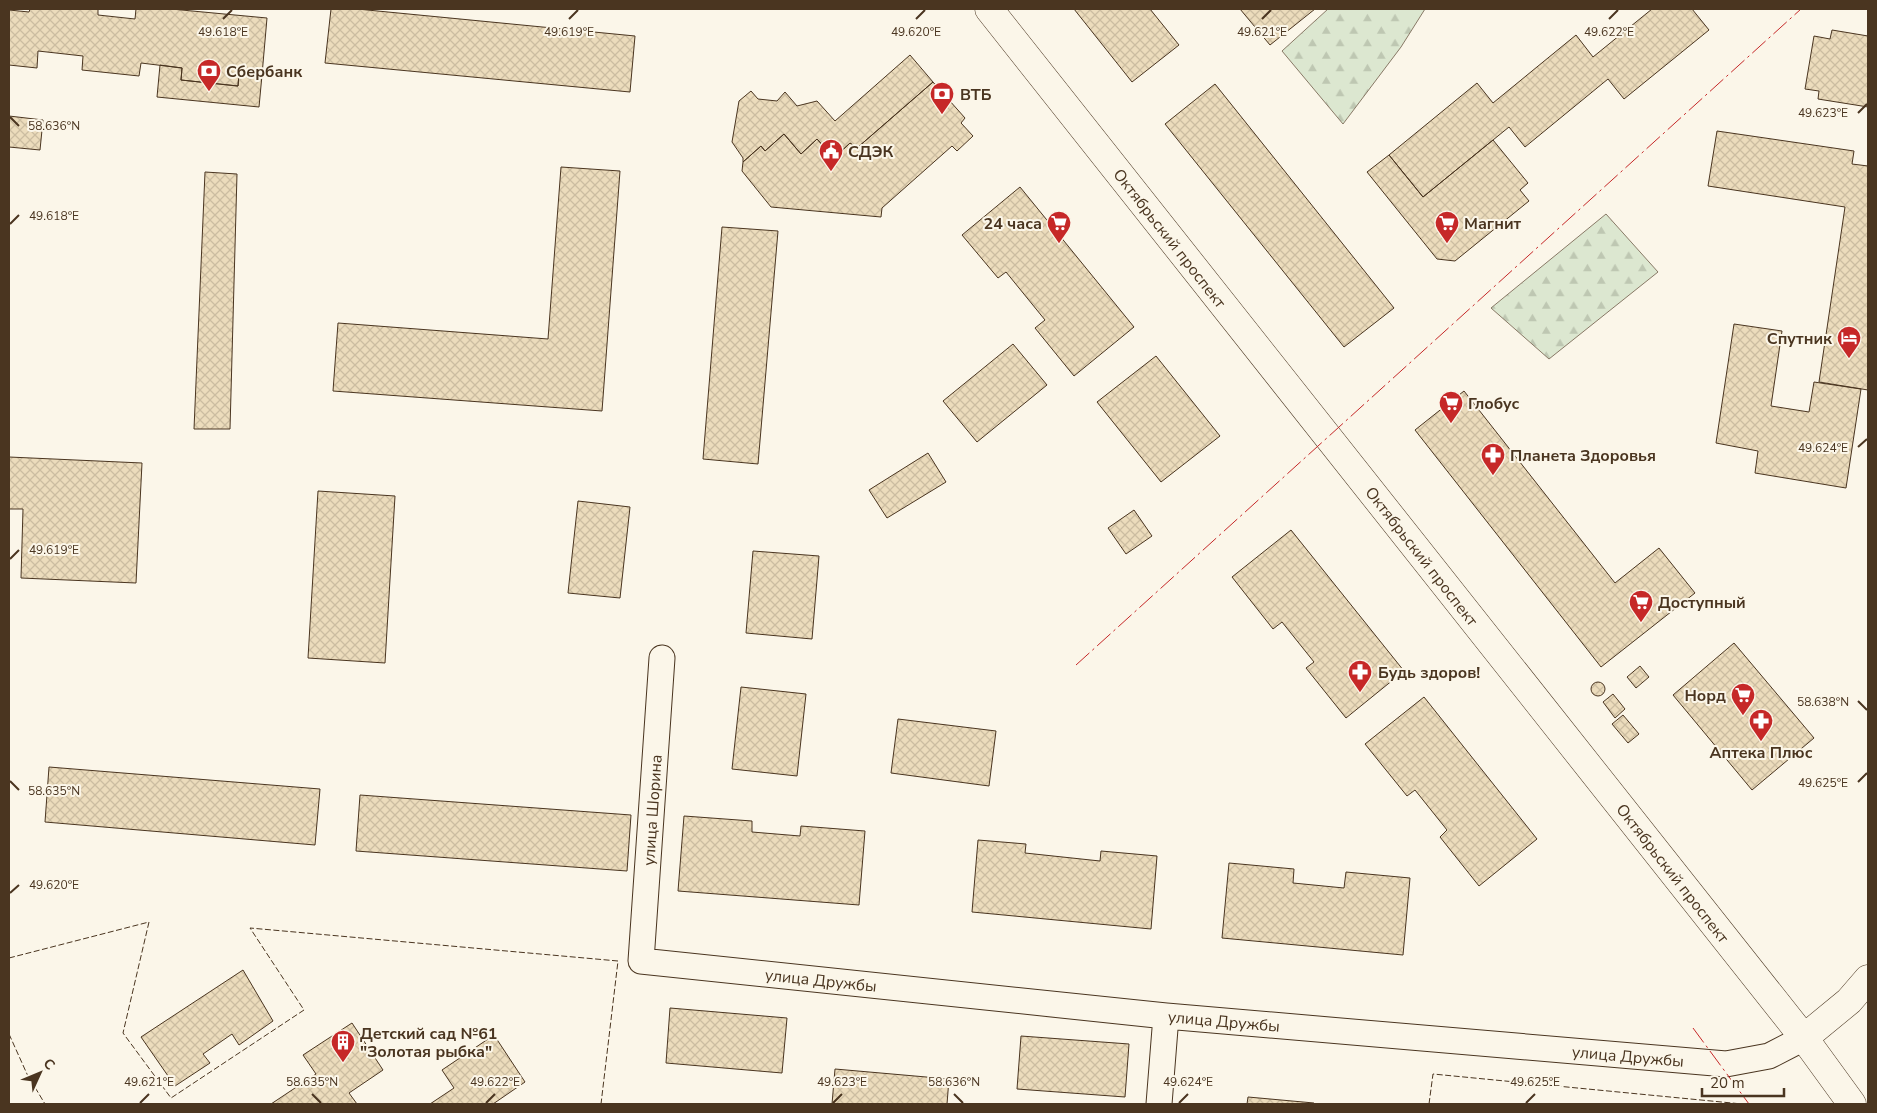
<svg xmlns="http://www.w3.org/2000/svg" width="1877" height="1113" font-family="'Nunito Sans',sans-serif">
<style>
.forest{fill:url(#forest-firs);stroke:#887966}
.building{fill:url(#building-cross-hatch);stroke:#4a3520}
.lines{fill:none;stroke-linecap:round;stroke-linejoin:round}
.street-casing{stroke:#4a3520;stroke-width:27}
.secondary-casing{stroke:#4a3520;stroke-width:29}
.street{stroke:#fbf6e9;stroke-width:25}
.secondary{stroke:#fbf6e9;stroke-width:28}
.fence{stroke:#4a3520;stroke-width:1;stroke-dasharray:6 2.5;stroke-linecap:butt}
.power{stroke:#c62828;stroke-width:1;stroke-dasharray:18 4 2.5 4;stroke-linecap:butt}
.ticks{fill:none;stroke:#4a3520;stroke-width:2}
.labels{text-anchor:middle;stroke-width:4;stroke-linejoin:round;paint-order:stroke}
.poi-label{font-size:16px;font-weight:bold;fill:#4a3520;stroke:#fbf6e9;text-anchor:start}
.street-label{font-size:16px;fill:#4a3520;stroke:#fbf6e9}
.ticks-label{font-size:12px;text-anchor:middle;fill:#4a3520;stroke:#fbf6e9;stroke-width:4;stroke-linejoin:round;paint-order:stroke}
</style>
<defs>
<pattern id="forest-firs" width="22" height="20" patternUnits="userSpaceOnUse" patternTransform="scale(1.25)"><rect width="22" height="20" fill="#dce7d0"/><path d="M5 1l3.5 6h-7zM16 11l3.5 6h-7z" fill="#bec7b2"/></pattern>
<pattern id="building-cross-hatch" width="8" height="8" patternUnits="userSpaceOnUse" patternTransform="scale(1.25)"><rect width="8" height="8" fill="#ecdcbc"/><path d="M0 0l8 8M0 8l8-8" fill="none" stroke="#ccbda1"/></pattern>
</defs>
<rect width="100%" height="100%" fill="#fbf6e9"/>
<path class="forest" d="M1328,9h97l-24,38 -58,77 -61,-73z
M1606,214l52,58 -109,87 -58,-51z"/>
<path class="building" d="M30,9h68v6l37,4 1,-10h35l96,9 -5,57 -23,-2 -1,13 -57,-6 1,-12 -41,-5 -2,13 -57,-6 1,-14 -45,-5 -1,17 -28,-3v-55l20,2z
M331,9h26l278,27 -5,56 -305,-29z
M1074,9h76l29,36 -47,37z
M1240,9h75l-45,36z
M1652,9h40l17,21 -85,69 -16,-20 -83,68 -16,-20 -86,70 -34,-42 88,-72 16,20 83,-68 17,22z
M1832,30l36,6v71l-50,-8 1,-8 -14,-2 9,-53 16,3z
M910,55l23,27 -76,66 -7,-5 -16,15 -17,-19 -16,15 -17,-20 -19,17 -4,-5 -18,16v-4l-11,-16 7,-41 12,-10 7,8 19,2 8,-9 12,14 20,-5 18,20z
M160,65l22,3 -1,12 57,6 1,-13 23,2 -3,32 -102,-10z
M933,82l32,36 -4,5 12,13 -16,15 -5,-5 -70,62 -1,9 -110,-10 -29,-36 1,-9 18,-16 4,5 19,-17 17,20 16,-15 17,19 16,-15 7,5z
M1215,84l179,224 -50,39 -179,-223z
M9,116l34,4 -3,30 -31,-3z
M1717,131l137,20 -2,13 16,2v224l-49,-8 26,-175 -137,-21z
M1493,140l35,43 -8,7 9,11 -74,60 -18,-2 -70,-87 22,-17 34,42z
M561,167l59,4 -18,240 -269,-20 5,-68 210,16z
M205,172l32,2 -7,255h-36z
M1020,187l114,140 -60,49 -39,-48 10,-8 -39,-48 -8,6 -36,-43z
M722,227l56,4 -20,233 -55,-5z
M1734,324l48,7 -11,75 38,6 5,-30 47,7 -15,99 -91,-15 3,-22 -42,-8z
M1013,344l34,41 -70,57 -34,-41z
M1156,356l64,80 -59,46 -64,-80z
M1464,391l151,192 44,-35 36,45 -94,74 -186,-237z
M928,453l18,29 -59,36 -18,-28z
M9,457l133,6 -6,120 -115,-5 2,-69h-14z
M318,491l77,5 -10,167 -77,-5z
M578,501l52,6 -10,91 -52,-5z
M1134,510l18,26 -26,18 -18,-26z
M1291,530l113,141 -58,47 -40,-50 8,-6 -32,-40 -9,7 -41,-52z
M753,551l66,5 -7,83 -66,-6z
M1734,643l80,95 -62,52 -79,-95z
M1640,666l9,11 -13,11 -9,-11z
M1591 689a7 7 0 1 1 14 0a7 7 0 1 1-14 0Z
M741,687l65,7 -9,82 -65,-7z
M1613,694l12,15 -10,9 -12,-16z
M1424,697l113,142 -58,47 -39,-49 7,-7 -32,-40 -8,6 -42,-52z
M1623,715l16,19 -11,9 -16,-19z
M898,719l98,12 -7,55 -98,-13z
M49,767l271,22 -5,56 -270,-23z
M360,795l271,20 -4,56 -271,-20z
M684,816l68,5v11l48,4 1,-10 64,5 -6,74 -181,-14z
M978,840l48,4 -1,9 75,8 1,-10 56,5 -6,73 -179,-17z
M1229,863l65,6 -1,14 51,5 2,-16 64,6 -7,77 -181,-17z
M243,970l30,51 -34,24 -7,-11 -29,20 7,9 -35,23 -34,-49z
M670,1008l117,10 -5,55 -116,-10z
M352,1023l31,47 -34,23 8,11h-86l45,-30 -13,-19z
M494,1035l31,47 -32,22h-63l24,-16 -12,-18z
M1021,1036l108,8 -4,53 -108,-8z
M835,1069l114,10 -2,25h-115z
M1248,1097l66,6v1h-67z"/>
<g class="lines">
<defs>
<path id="street" d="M662,658l-21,303 525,55 560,48 43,-8 35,-18
M1159,1104l7,-88"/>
<path id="secondary" d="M989,9l815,1029 48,66
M1804,1038l45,-37 19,-22"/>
</defs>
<use href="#street" class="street-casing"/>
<use href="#secondary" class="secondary-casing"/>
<use href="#street" class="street"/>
<use href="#secondary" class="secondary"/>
<path class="fence" d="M9,958l140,-36 -26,111 48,65 133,-88 -54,-82 368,33 -17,143
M9,1034l18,40 18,30
M1429,1104l4,-30 309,30"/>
<path class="power" d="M1076,665l725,-656
M1693,1028l56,76"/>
</g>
<path class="ticks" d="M223,19l9,-9M569,19l9,-9M916,19l9,-9M1262,19l9,-9M1609,19l9,-9M1858,113l9,-9M10,117l9,9M10,224l9,-9M1858,447l9,-8M10,559l9,-9M1858,701l9,9M10,781l9,9M1858,782l9,-9M10,893l9,-8M312,1094l9,9M954,1094l9,9M140,1103l9,-9M486,1103l9,-9M833,1103l9,-9M1179,1103l9,-9M1526,1103l9,-9"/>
<defs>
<symbol id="bank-pin" viewBox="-11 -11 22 30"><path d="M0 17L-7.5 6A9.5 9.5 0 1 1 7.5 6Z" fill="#c62828" stroke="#fbf6e9"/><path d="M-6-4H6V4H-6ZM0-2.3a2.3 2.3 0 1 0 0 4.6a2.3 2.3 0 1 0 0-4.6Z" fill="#fff"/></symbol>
<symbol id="civic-pin" viewBox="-11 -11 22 30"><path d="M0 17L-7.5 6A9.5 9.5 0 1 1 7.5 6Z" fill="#c62828" stroke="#fbf6e9"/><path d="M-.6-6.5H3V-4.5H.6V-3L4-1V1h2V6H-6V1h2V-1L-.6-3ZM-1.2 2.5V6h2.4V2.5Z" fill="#fff"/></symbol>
<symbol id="supermarket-pin" viewBox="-11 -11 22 30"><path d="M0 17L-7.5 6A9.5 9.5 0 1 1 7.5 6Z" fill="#c62828" stroke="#fbf6e9"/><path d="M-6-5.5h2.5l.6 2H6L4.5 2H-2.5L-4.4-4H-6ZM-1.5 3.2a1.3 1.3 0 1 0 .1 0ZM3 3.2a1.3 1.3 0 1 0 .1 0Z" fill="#fff"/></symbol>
<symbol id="hotel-pin" viewBox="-11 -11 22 30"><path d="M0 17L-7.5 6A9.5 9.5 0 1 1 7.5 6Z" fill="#c62828" stroke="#fbf6e9"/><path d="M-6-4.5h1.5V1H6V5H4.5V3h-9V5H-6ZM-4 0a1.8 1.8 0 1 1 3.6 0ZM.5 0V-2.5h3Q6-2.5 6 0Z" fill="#fff"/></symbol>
<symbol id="pharmacy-pin" viewBox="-11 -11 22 30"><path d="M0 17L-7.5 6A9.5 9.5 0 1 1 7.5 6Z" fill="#c62828" stroke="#fbf6e9"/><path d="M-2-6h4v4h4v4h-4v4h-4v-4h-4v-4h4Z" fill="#fff"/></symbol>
<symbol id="building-pin" viewBox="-11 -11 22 30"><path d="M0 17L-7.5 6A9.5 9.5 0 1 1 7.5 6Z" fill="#c62828" stroke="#fbf6e9"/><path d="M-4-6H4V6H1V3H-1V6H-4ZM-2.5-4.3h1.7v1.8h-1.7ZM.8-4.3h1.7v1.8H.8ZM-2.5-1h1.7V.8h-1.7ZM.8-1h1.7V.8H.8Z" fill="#fff"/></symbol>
</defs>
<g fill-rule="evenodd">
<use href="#bank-pin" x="195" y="57" width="28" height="38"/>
<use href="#bank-pin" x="928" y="80" width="28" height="38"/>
<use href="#civic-pin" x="817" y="137" width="28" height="38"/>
<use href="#supermarket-pin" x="1045" y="209" width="28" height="38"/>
<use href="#supermarket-pin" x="1433" y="209" width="28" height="38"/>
<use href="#hotel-pin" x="1835" y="324" width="28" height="38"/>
<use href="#supermarket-pin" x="1437" y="389" width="28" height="38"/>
<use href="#pharmacy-pin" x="1479" y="441" width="28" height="38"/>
<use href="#supermarket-pin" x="1627" y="588" width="28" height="38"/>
<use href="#pharmacy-pin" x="1346" y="658" width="28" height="38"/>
<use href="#supermarket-pin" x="1729" y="681" width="28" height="38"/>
<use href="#pharmacy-pin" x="1747" y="707" width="28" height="38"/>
<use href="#building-pin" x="329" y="1028" width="28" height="38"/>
</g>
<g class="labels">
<g class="poi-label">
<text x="226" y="77">Сбербанк</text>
<text x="960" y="100">ВТБ</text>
<text x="848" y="157">СДЭК</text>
<text x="1042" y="229" text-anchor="end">24 часа</text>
<text x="1464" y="229">Магнит</text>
<text x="1832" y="344" text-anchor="end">Спутник</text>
<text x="1468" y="409">Глобус</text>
<text x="1510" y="461">Планета Здоровья</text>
<text x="1658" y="608">Доступный</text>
<text x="1378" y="678">Будь здоров!</text>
<text x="1726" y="701" text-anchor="end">Норд</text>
<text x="1761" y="758" text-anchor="middle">Аптека Плюс</text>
<text x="360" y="1039">Детский сад №61<tspan x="360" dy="18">"Золотая рыбка"</tspan></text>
</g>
<g class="street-label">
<text transform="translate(1170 238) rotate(52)" y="6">Октябрьский проспект</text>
<text transform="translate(1422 556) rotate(52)" y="6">Октябрьский проспект</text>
<text transform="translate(652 810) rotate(-86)" y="6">улица Шорина</text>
<text transform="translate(1673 873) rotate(52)" y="6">Октябрьский проспект</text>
<text transform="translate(821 980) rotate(6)" y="6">улица Дружбы</text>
<text transform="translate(1224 1021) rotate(5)" y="6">улица Дружбы</text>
<text transform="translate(1628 1056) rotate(5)" y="6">улица Дружбы</text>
</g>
</g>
<g class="ticks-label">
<text x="223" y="36">49.618°E</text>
<text x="569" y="36">49.619°E</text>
<text x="916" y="36">49.620°E</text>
<text x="1262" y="36">49.621°E</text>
<text x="1609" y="36">49.622°E</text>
<text x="1823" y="117">49.623°E</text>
<text x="54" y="130">58.636°N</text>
<text x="54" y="220">49.618°E</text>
<text x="1823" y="452">49.624°E</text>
<text x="54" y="554">49.619°E</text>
<text x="1823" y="706">58.638°N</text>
<text x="1823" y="787">49.625°E</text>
<text x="54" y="795">58.635°N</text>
<text x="54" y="889">49.620°E</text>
<text x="312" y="1086">58.635°N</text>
<text x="954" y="1086">58.636°N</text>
<text x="149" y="1086">49.621°E</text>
<text x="495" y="1086">49.622°E</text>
<text x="842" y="1086">49.623°E</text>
<text x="1188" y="1086">49.624°E</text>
<text x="1535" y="1086">49.625°E</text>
</g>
<rect width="1877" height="1113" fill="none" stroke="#4a3520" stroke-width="20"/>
<g transform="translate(40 1073) rotate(46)" stroke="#fbf6e9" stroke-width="4" paint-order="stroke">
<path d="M0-4L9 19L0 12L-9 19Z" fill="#4a3520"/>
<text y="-8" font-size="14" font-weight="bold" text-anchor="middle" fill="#4a3520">С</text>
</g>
<path d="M1702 1088v8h82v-8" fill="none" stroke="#4a3520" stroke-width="2.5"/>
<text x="1710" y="1088" font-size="15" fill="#4a3520" stroke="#fbf6e9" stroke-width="4" paint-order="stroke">20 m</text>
</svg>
